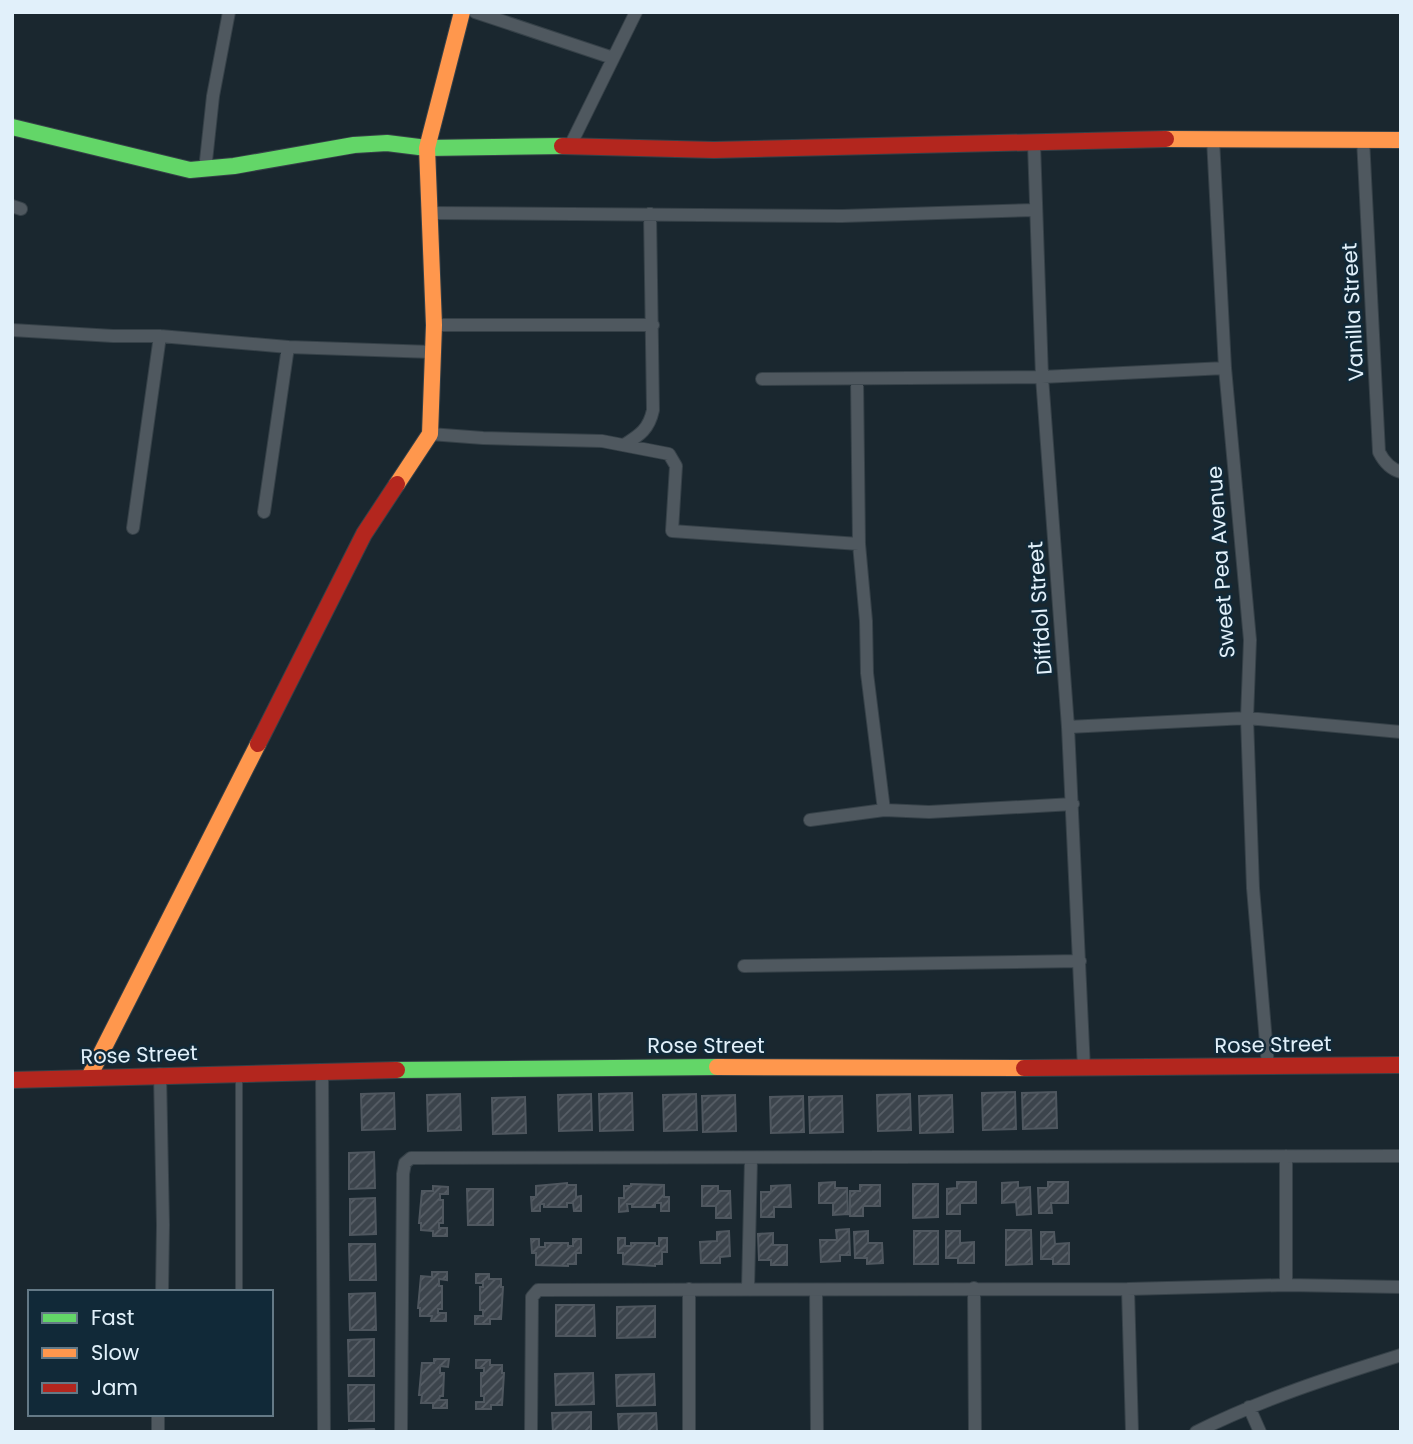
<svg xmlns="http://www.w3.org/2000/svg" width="1413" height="1444" font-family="Poppins,sans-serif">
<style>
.building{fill:url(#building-hatch);stroke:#4f575f;stroke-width:2}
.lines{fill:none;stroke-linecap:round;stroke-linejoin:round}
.lane-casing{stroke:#364148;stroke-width:8}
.street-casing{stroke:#364148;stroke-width:14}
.fast-casing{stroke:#364148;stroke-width:18}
.slow-casing{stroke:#364148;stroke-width:18}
.jam-casing{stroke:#364148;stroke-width:18}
.lane{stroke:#4f585f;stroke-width:6}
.street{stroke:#4f585f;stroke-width:12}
.fast{stroke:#63d668;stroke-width:16}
.slow{stroke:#ff974d;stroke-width:16}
.jam{stroke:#b3261e;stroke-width:16}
.labels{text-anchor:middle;stroke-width:5;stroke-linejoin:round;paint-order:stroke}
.street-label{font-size:21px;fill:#e1f0fa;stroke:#112938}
</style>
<defs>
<pattern id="building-hatch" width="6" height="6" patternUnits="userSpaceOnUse" patternTransform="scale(1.75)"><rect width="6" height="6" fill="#3c444c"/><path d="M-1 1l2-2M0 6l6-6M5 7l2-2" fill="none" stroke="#585f67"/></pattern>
</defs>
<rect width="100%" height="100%" fill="#1a272f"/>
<path class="building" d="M1015,1092l1,37 -33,1 -1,-37z
M1056,1092l1,36 -34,1 -1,-36z
M394,1093l1,36 -33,1 -1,-36z
M632,1093l1,37 -33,1 -1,-37z
M460,1094l1,36 -33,1 -1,-36z
M591,1094l1,36 -33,1 -1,-36z
M696,1094l1,36 -33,1 -1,-36z
M910,1094l1,36 -33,1 -1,-36z
M735,1095l1,36 -33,1 -1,-36z
M952,1095l1,37 -33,1 -1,-37z
M803,1096l1,36 -33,1 -1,-36z
M842,1096l1,36 -33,1 -1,-36z
M525,1097l1,36 -33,1 -1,-36z
M374,1152l1,36 -26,1v-36z
M835,1182v6h12l1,26 -15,1v-12h-14v-20z
M957,1182h19v21h-16v11h-13v-25l10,-1z
M1018,1182v6l12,-1 1,27 -14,1 -1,-13 -14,1v-20z
M1048,1182h20v21h-17l1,10h-13l-1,-25h10z
M567,1183v2h9v12l5,-1v15h-7l-1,-8h-6v4h-23v-3h-4v7h-8l-1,-14h5v-11z
M631,1184l33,1v12h5v14h-8v-8h-6v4h-23v-3h-5l1,7 -9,1v-14h5v-12h7z
M913,1184h25v33l-25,1z
M790,1185l1,22h-17v10h-13v-25h10v-6z
M860,1185h20v21h-17v10h-13v-25h10z
M433,1186l15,1v7h-8v6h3v23h-4v5h8v8h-14v-5l-12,-1v-7h-2l3,-32h11z
M702,1186h16v5h12l1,27h-15v-12h-14z
M467,1189h26v36h-25z
M375,1198l1,36 -26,1v-36z
M849,1229l1,26h-10v6l-19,1 -1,-22h17l-1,-10z
M1006,1230h25l1,34 -26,1z
M729,1231l1,25 -10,1v6h-19l-1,-21 17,-1v-9z
M868,1231v12h14l1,20 -16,1v-6h-12l-1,-26z
M914,1231h24v33h-24z
M946,1231h14v12l14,-1v21h-16v-5h-12z
M1041,1232h13l1,12 14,-1v21h-16v-5h-12z
M773,1233v12h14v20h-16v-5h-12l-1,-26z
M618,1238h7v8h6v-3h24v3h4v-8h8v14h-5v12h-7v2l-32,-2v-11h-5z
M531,1239h8v8h6v-4h23v3h5v-7h8v14h-5v11h-8v2l-32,-1v-12h-4z
M349,1244h26l1,36h-26z
M432,1272h15v8l-8,-1v7h3v23h-4v4h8v8h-15l1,-5h-12v-8h-2l3,-32 11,1z
M476,1274h13v5h12v8h2l-2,32h-11v5h-15v-8h8v-6h-3v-23h3v-4h-7z
M375,1293l1,37h-26l-1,-36z
M556,1305h38l1,31h-39z
M655,1306v31l-38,1v-31z
M374,1339v37h-25l-1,-36z
M434,1359h15l-1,8 -8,-1v7h4l-1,23h-3l-1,4h8v8h-14v-5h-12l1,-8h-3l3,-32h12z
M476,1360h14v5h12v8h2l-2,32h-11v4h-15v-7h8v-6h-3v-23h3v-5h-8z
M593,1373l1,31 -38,1 -1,-31z
M654,1374l1,31 -38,1 -1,-31z
M348,1385h26v36h-25z
M591,1412v20h-38l-1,-19z
M656,1413l1,19h-38l-1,-18z
M374,1429l1,3h-26v-2z"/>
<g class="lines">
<defs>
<path id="lane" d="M239,1075v217"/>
<path id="street" d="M475,12l138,46
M1213,139l12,229 25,272 -3,78 6,170 15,178
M1363,139l16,313c5,10 11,17 22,20
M1034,144l8,233 26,350 16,342
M570,146l66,-134
M205,170l8,-74 16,-84
M12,206l9,3
M431,213l411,3 194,-6
M434,325h219
M12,330l101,6h47l128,11 144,5
M762,379l280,-2 183,-9
M857,379l2,165 7,77 1,52 17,137
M430,434l53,4 119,3 67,13 7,12 -4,65 187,13
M624,445c16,-10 25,-16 29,-35l-3,-196
M264,512l24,-165
M133,528l27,-192
M1068,727l179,-9 154,14
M810,820l74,-10 45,2 144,-8
M744,966l336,-5
M322,1072l2,360
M160,1074l3,151 -1,67
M1286,1285v-129
M974,1288l1,144
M689,1289v143
M748,1289l3,-130
M1128,1289l4,143
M816,1290l1,142
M1249,1407l11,25
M158,1432v-18
M401,1432l2,-258 2,-11 6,-5 990,-2
M531,1432l1,-135 6,-7 590,-1 158,-4 115,2
M1196,1432c66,-33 135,-55 205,-77"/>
<path id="fast" d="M12,127l178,43 44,-4 120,-21 33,-2 40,5 135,-2
M397,1070l320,-3"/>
<path id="slow" d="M1166,139l235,1
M397,484l33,-50 4,-109 -7,-177 35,-136
M717,1067l307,1
M89,1077l169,-333"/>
<path id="jam" d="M562,146l152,4 452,-11
M258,744l106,-210 33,-50
M1024,1068l377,-3
M12,1080l385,-10"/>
</defs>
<use href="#lane" class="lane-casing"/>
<use href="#street" class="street-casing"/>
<use href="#fast" class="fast-casing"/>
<use href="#slow" class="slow-casing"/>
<use href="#jam" class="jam-casing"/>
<use href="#lane" class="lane"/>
<use href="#street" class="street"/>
<use href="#fast" class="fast"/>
<use href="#slow" class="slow"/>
<use href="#jam" class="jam"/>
</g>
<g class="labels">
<g class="street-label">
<text transform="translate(1353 312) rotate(-93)" y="7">Vanilla Street</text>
<text transform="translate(1221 562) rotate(-94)" y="7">Sweet Pea Avenue</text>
<text transform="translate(1040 608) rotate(-94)" y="7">Diffdol Street</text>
<text transform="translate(1273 1045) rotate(-1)" y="7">Rose Street</text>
<text x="706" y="1053">Rose Street</text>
<text transform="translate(139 1055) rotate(-2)" y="7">Rose Street</text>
</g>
</g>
<rect width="1413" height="1444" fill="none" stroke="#e1f0fa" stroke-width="28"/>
<rect x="28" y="1290" width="245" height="126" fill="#112938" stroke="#647986" stroke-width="2"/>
<rect x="42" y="1313" width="35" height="10" fill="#63d668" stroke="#647986" stroke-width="2"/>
<text x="91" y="1325" font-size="21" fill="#e1f0fa">Fast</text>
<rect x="42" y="1348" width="35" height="10" fill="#ff974d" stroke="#647986" stroke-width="2"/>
<text x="91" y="1360" font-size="21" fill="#e1f0fa">Slow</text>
<rect x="42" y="1383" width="35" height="10" fill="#b3261e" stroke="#647986" stroke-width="2"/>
<text x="91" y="1395" font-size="21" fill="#e1f0fa">Jam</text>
</svg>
